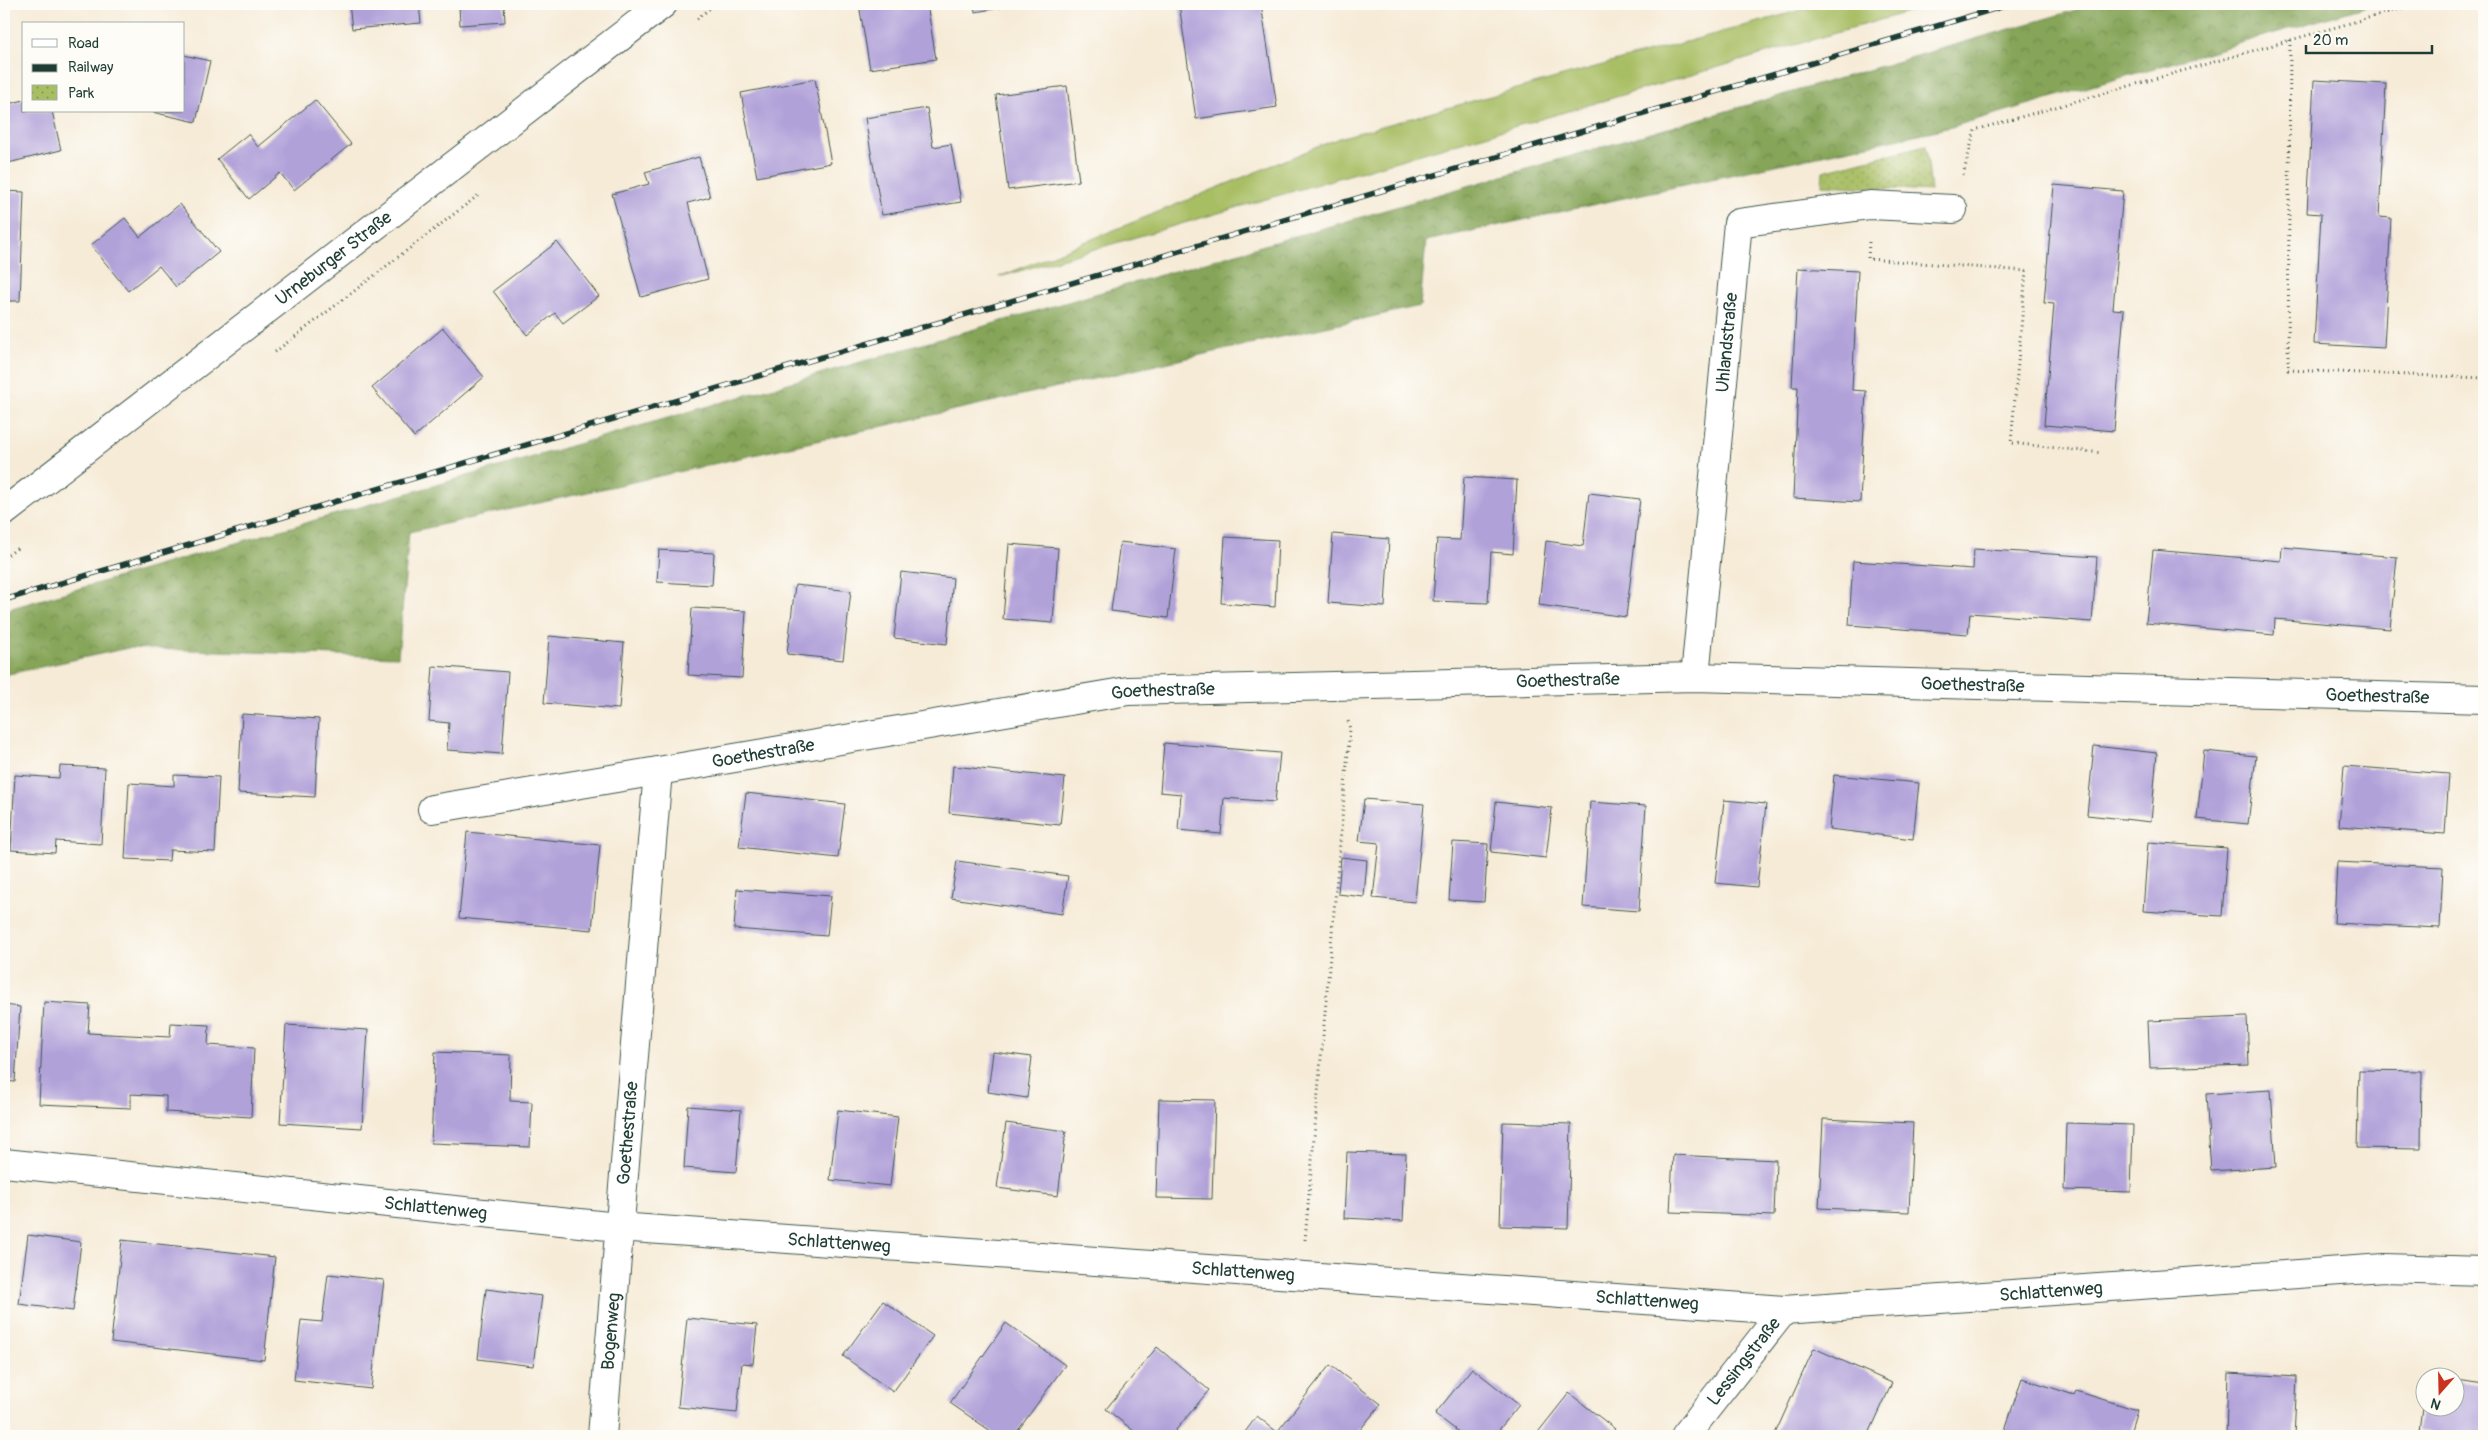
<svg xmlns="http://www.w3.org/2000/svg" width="2488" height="1440" font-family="Pangolin,sans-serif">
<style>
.grass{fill:#a8be63;stroke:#647e4c}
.forest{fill:url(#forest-crowns);stroke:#527146}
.park{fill:url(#park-dots);stroke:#647e4c}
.building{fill:#b1a1d9}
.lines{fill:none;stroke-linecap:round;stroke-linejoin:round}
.minor-casing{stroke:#3f574c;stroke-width:30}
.path{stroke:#3f574c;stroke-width:3;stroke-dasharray:1 4;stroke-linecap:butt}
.minor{stroke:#fff;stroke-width:28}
.rail-casing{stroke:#1f3d34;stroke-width:5.5}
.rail{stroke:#fdfcf7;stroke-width:4;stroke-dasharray:11;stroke-linecap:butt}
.labels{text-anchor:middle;stroke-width:4.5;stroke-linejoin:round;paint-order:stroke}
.street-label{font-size:18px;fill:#1f3d34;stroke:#fdfcf7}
</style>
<defs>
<pattern id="forest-crowns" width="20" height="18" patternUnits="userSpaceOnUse" patternTransform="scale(1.25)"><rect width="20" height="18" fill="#86a559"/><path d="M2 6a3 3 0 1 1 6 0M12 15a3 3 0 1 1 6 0" fill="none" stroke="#6d884a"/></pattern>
<pattern id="park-dots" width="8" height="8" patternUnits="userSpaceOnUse" patternTransform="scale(1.25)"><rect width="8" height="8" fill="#a8be63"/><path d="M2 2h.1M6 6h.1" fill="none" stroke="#889c52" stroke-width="1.8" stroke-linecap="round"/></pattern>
</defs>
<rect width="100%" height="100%" fill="#fdfcf7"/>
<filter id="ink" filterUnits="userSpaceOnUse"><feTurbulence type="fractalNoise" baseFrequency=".02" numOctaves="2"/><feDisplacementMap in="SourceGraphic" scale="10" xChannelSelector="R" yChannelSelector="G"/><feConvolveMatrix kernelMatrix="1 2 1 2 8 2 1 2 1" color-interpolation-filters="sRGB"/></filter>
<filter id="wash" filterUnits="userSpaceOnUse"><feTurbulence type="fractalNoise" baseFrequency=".0096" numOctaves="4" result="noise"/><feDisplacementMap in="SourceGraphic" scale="20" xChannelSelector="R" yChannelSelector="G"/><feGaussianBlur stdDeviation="1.12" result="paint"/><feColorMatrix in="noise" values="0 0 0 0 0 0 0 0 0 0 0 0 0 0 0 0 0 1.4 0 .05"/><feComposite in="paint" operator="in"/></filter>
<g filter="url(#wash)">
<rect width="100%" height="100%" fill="#f6ebd7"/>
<path class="grass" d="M1823,4h112l-936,273 340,-139z"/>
<path class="forest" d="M2096,4h279l-424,123 -525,114 -6,65 -1011,226 -11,125 -270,-9 -124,27 1,-65z"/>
<path class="park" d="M1926,145l5,46 -109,-6 1,-14z"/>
<g id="blocks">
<path class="building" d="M349,4h70l2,19 -69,6z
M459,4h45l1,18 -45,3z
M859,4h68l9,55 -66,10z
M974,4h43v1l-42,7z
M1179,4h82l16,103 -81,12z
M184,55l26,6 -14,61 -44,-10 32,-1z
M815,79l16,84 -74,14 -16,-84z
M2314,80l72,4 -7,133 12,1 -7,130 -70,-4 7,-130 -14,-1z
M1067,86l12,95 -71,9 -12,-95z
M4,87l4,17 16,-4v11h28l9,39 -57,14z
M315,100l36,44 -57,46 -14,-17 -31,26 -32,-40 31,-25 10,13z
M927,108l6,39 18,-3 10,58 -79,13 -17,-97z
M699,157l11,40 -22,6 20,76 -67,18 -29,-103 37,-10 -4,-12z
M2054,185l69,6 -10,118 11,1 -10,121 -70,-6 10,-121 -10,-1z
M4,191l20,1 -4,109h-16z
M180,204l39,48 -43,35 -17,-21 -31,25 -37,-46 34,-27 15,19z
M557,242l42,54 -36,27 -8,-10 -28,22 -34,-44z
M1798,268l60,3 -6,119 14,1 -6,111 -67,-4 5,-111h-6z
M443,328l41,49 -70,60 -42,-49z
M1464,477l53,3 -4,74 -22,-2 -3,51 -55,-2 4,-62 23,1z
M1589,493l51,6 -14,118 -87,-12 7,-64 37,5z
M1333,534l56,5 -4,68 -57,-4z
M1225,537l53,3 -3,67 -54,-4z
M1120,542l56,7 -8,69 -57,-7z
M1009,544l49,4 -5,75 -50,-4z
M2282,547l115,10 -7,72 -115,-10 -1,16 -128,-12 7,-73 128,11z
M1974,549l123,8 -5,65 -122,-9 -2,21 -119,-9 4,-64 120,8z
M659,550l55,3 -2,32 -55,-3z
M901,572l52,6 -6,66 -53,-6z
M795,585l56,6 -8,69 -56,-6z
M692,608l54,3 -4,67 -54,-3z
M549,636l75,7 -5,66 -75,-6z
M433,666l75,6 -6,82 -55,-4 2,-27 -20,-2z
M242,714l77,5 -4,78 -77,-4z
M1164,743l116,10 -5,49 -51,-4 -3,36 -43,-4 3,-36 -21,-2z
M2094,746l63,7 -6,69 -64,-7z
M2204,751l52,5 -8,68 -51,-5z
M60,766l45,2 -4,76 -45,-3 -1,12 -44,-3 4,-75 44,3z
M953,766l112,12 -5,47 -111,-12z
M2344,766l105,8 -4,60 -106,-8z
M174,775l45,2 -4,75 -45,-2 -1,11 -44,-2 4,-76 45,3z
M1834,775l85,8 -6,56 -84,-10z
M746,793l99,11 -7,54 -99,-11z
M1364,799l60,5 -9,98 -42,-4 6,-55 -20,-2z
M1724,800l42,4 -9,83 -42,-4z
M1496,802l56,6 -6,50 -55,-6z
M1590,802l56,4 -7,105 -56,-4z
M467,832l133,13 -8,85 -133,-12z
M1453,842l35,2 -4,58 -35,-2z
M2148,842l79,6 -5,68 -79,-5z
M1341,857l26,3 -3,37 -26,-3z
M957,861l111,15 -6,38 -111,-16z
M2337,862l106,5 -3,61 -106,-5z
M737,889l94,7 -4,40 -93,-7z
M44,1002l46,3 -2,28 82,4 1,-14 38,2 -1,20 46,3 -3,69 -85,-5v-16l-35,-2v14l-92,-4z
M4,1005l16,2 -5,75 -11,-1z
M2247,1017l2,48 -99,3 -2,-47z
M286,1025l82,5 -6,98 -82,-5z
M435,1052l76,3 -1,46 22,1 -2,45 -99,-4z
M993,1052l39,5 -5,41 -39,-6z
M2359,1070l63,1 -1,78 -64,-1z
M2271,1090l5,77 -65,4 -5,-77z
M1159,1099l56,1 -3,99 -56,-1z
M688,1106l53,4 -5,62 -52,-4z
M838,1110l60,7 -8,69 -60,-6z
M1823,1119l90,4 -4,89 -90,-4z
M1503,1122l68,2 -3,104 -68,-2z
M1006,1123l60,8 -8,65 -61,-8z
M2066,1123l67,2 -2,67 -67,-2z
M1347,1152l59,2 -3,67 -59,-3z
M1673,1155l103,5 -2,56 -104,-4z
M28,1235l53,7 -8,69 -54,-7z
M122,1240l153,17 -11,103 -153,-18z
M328,1274l56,6 -13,109 -77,-9 7,-60 21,2z
M486,1289l56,7 -9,70 -55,-7z
M883,1301l50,35 -40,56 -50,-36z
M687,1318l70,7 -4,39 -11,-1 -5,50 -59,-6z
M1006,1323l59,42 -51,71h-16l-48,-33z
M1157,1347l52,43 -38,46h-31l-34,-27z
M1814,1348l78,35 -24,53h-94z
M1330,1365l51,39 -26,32h-113l15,-20 20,16z
M1472,1368l47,37 -25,31h-30l-29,-22z
M2228,1373l69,4 -3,59h-68z
M2022,1378l52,17 2,-4 61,19 -8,26h-126z
M2456,1380l28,4v52h-27l-38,-5 5,-40 2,17h30z
M1569,1393l46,36 -6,7h-74z"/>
</g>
</g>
<g filter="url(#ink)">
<use href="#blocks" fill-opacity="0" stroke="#3f574c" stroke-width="1"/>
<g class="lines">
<defs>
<g id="minor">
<path id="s1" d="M4,512l659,-508"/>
<path id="s2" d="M1695,677l43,-454 132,-18 83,4"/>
<path d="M432,809l226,-38"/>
<path id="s3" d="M4,1163l614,64 1166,83 600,-42 100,3"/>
<path id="s4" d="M602,1436l56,-665 470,-80 567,-14 789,22"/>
<path id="s5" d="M1685,1436l99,-126"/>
</g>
</defs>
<use href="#minor" class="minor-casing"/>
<path class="path" d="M697,19l18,-15
M2290,40l-2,330 196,8
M1963,175l12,-45 442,-126
M1869,242l-1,17 158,12 -15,172 91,10
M275,352l205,-158
M4,558l15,-11
M1305,1240l45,-511 -2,-8"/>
<use href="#minor" class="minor"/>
<defs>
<path id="rail" d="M4,600l2007,-596"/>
</defs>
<use href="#rail" class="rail-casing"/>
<use href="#rail" class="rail"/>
</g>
</g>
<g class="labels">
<g class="street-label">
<text dy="6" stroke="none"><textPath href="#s1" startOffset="416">Urneburger Straße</textPath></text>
<text dy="6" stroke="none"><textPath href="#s2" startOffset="336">Uhlandstraße</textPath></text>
<text dy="6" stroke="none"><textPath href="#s4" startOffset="1584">Goethestraße</textPath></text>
<text dy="6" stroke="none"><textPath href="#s4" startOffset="1989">Goethestraße</textPath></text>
<text dy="6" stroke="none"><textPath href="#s4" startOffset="1179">Goethestraße</textPath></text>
<text dy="6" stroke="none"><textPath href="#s4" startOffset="2394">Goethestraße</textPath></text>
<text dy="6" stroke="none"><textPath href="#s4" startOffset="774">Goethestraße</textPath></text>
<text dy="6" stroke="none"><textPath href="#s4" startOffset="304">Goethestraße</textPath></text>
<text dy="6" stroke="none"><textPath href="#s3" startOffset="434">Schlattenweg</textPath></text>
<text dy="6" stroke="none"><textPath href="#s3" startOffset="839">Schlattenweg</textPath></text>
<text dy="6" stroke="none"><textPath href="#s3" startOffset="1244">Schlattenweg</textPath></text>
<text dy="6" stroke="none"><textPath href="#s3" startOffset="2054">Schlattenweg</textPath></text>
<text dy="6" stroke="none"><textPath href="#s3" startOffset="1649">Schlattenweg</textPath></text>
<text dy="6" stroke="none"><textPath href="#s4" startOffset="105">Bogenweg</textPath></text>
<text dy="6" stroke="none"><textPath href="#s5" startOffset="95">Lessingstraße</textPath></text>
</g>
</g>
<rect width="2488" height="1440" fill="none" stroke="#fdfcf7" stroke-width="20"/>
<rect x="22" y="22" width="162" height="90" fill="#fdfcf7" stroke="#a4b0a9"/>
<rect x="32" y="39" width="25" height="8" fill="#ffffff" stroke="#a4b0a9"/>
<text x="68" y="48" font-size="15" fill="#1f3d34">Road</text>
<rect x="32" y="64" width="25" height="8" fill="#1f3d34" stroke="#a4b0a9"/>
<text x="68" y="72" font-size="15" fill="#1f3d34">Railway</text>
<rect x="32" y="85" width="25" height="15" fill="url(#park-dots)" stroke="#a4b0a9"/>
<text x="68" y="98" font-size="15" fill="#1f3d34">Park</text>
<g transform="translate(2440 1392) rotate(200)"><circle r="24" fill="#fdfcf7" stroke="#a4b0a9"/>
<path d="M0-4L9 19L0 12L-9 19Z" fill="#c8321e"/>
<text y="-8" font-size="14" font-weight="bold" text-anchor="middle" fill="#1f3d34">N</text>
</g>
<path d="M2306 45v8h126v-8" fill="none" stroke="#1f3d34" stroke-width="2.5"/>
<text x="2313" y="45" font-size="15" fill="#1f3d34" stroke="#fdfcf7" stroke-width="4" paint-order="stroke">20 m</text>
</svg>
